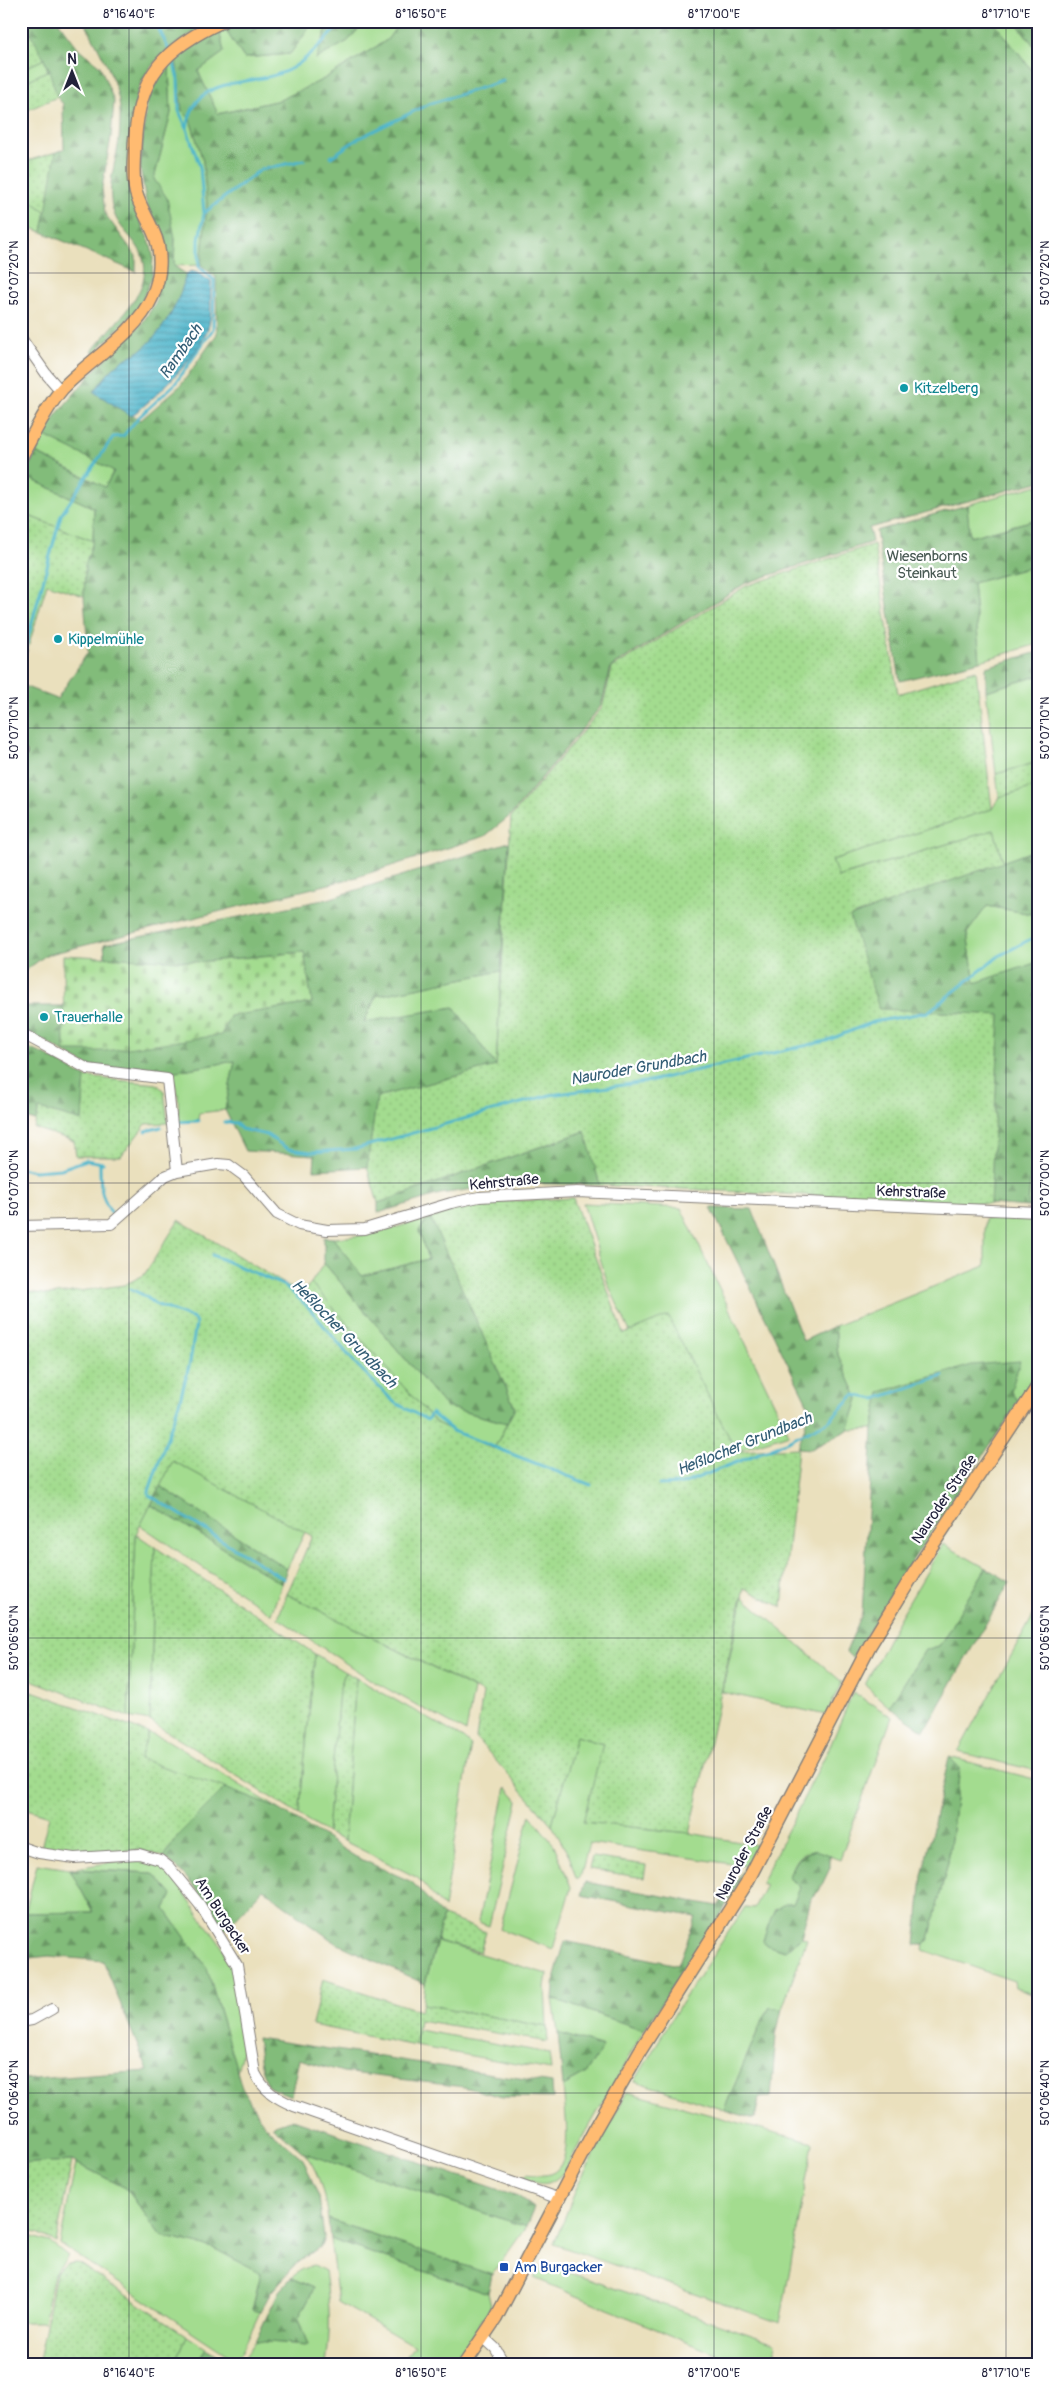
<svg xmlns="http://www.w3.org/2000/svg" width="1059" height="2386" font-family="Pangolin,sans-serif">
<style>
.grass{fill:#a3dc8f;stroke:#627f65}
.forest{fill:url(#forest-firs);stroke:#526f5a}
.cemetery{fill:url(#cemetery-stones);stroke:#627f65}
.park{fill:url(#park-dots);stroke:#627f65}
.water{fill:url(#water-rules);stroke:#386c83}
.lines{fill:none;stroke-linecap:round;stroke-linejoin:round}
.stream{stroke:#4db5cb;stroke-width:3}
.minor-casing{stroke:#86817c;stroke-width:12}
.major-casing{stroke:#86817c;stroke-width:15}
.minor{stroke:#fff;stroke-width:10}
.major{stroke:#ffbb71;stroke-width:12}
.ticks{fill:none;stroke:#22223b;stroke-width:1;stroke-opacity:0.45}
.culture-dot{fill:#0f9aa8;stroke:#fff;stroke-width:2}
.transit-dot{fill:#1a4fb4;stroke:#fff;stroke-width:2}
.labels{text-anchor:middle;stroke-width:4.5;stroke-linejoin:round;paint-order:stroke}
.culture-label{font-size:15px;fill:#0d838f;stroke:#fff;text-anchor:start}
.park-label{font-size:15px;fill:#495a54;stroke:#fff}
.street-label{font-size:15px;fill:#22223b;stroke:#fff}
.transit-label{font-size:15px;fill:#164399;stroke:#fff;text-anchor:start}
.water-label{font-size:16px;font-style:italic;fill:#335d75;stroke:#fff}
.neatline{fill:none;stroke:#22223b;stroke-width:2}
.ticks-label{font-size:12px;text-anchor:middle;fill:#22223b}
</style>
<defs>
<pattern id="forest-firs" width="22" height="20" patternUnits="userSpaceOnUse" patternTransform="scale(1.25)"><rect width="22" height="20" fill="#82bc7a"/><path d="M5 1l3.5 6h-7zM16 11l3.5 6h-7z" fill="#6a9865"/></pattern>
<pattern id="cemetery-stones" width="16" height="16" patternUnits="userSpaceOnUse" patternTransform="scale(1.25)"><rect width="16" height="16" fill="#a3dc8f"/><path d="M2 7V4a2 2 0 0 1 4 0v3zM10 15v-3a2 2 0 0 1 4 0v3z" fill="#8cbc7c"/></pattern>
<pattern id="park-dots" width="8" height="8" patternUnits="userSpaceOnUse" patternTransform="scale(1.25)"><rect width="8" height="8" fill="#a3dc8f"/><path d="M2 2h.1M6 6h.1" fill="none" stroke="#8cbc7c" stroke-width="1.8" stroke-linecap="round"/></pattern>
<pattern id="water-rules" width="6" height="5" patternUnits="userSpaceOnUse" patternTransform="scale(1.25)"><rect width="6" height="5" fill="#4db5cb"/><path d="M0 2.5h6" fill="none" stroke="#4093a6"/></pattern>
</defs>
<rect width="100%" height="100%" fill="#fff"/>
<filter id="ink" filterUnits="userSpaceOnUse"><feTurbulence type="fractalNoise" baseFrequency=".02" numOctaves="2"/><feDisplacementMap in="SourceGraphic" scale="10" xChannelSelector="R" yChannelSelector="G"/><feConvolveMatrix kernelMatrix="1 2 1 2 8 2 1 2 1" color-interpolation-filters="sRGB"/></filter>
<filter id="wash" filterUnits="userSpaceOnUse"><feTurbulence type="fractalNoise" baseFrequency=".0096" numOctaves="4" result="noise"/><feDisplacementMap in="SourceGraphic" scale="20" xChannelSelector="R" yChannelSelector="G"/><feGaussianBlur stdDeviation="1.12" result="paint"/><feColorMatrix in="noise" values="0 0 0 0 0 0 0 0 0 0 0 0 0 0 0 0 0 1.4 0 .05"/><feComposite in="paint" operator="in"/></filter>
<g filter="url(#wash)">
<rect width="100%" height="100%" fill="#eae0bd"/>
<path class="grass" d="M310,21h26l-9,7 -11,31 32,-18 17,-20h36l-14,19 -65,40 -42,20 -63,14 -19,-43 26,-19 -5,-22 5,-2 20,30 46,-4 17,-23z
M993,21h22l23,30v27z
M44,59l5,11 -28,14v-14z
M176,60l6,51 8,8 13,42 4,44 -6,60 -27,1 1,-28 -21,-59 17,-66 -2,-45z
M21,193l25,19 -4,20 -21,-8z
M45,436l69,34 -9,17 -69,-34z
M24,476l70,32 -1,33 -72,-28v-32z
M1038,485v34l-69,18 -2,-32z
M1027,568l6,20h5v56l-58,17 -7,-78z
M1038,676v86l-42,12 -10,-83z
M1038,786v63l-35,13 -9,-32 -157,47 -5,-17 160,-51 7,-12z
M987,906l51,9v47l-63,22 -8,-51z
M501,971l-5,95 -42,-59 -90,16 12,-27z
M235,1061l-10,49 -26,3 -1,7 -19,2 -1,-28 -7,-22z
M1038,1075v132h-10z
M583,1203l98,5 108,226 -53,17 -68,-134 -38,15 -22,-48z
M430,1216l-11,15 9,28 -66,17 -29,-38c38,-2 61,-9 97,-22z
M985,1218l53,2v151l-19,31 -8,-11 -130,1 -8,37 -25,1 10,-31 -20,-44 -3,-29 150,-60z
M324,1263l122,144 61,16 -13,26 -58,-26 -125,-140z
M173,1461l132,71 -18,37 -127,-83z
M151,1505l131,79 -11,30 -131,-89z
M136,1534l19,13 -5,174 -22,-4z
M943,1544l43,24 -47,78 -14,4 -36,57 -24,-22 30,-59z
M287,1594l187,95 -8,43 -95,-52 -93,-62z
M743,1597l99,85 -16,33 -104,-23z
M1038,1607v164l-80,-19z
M315,1654l30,18 -6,20 -12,141 -28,-18z
M356,1678l107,60 8,7 -27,163 -26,-30 -74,-37z
M853,1692l39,25 -52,142c-27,-10 -43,-14 -51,19l11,9 -7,17 -18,5 -12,31 4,5 18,6 16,-14 6,2 -25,70 -12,-2 -9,16 -37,87 -89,-29 45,-76 65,-98 9,1 12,-23 -5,-2 70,-139z
M148,1733l19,7 112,69 -139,-50z
M576,1736l27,8 -19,78 106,11 66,12 -10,21 -157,-23 -9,35h-4l-6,-20 -18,-33z
M949,1757l89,23v216l-23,-8 -1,-7 -91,-31 1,-5 5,-6 19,-77 12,-94z
M506,1787l12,14 -29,125 -11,-4z
M530,1815l24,30 17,42 -18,62 -53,-20z
M125,1860c42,1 48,18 70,49 10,15 22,29 31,44 14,24 17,59 17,86 1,11 -4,23 -6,34l-30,-105 -42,-59 -12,-36 -83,-4 23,43 -68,1 12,-49 33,5z
M437,1941l110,33 -2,13 2,40 -124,-23 2,-20z
M553,1999l91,31 -81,143c-15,14 -20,12 -39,6l3,-5c7,1 16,2 23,0 26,-9 14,-67 13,-88l22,-12 18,-27 -45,-14z
M418,2030l131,23 2,17 -136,-24z
M627,2092l186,51 -33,180 -226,-79 23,-57z
M304,2153l222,74 -34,48 -164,-56c-4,-24 -8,-47 -24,-66z
M76,2163l50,25 35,48 52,12 48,25 -9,36 8,3 -18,39 -5,6 -8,-1 -169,-112z
M21,2234l29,8 18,14 -14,18 -10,48h-23z
M330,2239l158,54 3,13 -38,59h-54l15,-19 -76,-44z
M544,2264l231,79 -3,22h-30l-208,-87z
M314,2265l11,6c5,37 6,57 1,94h-83l-2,-3 14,-21 53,4 -10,-26 16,-31 -23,-10 11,-9z
M187,2336l19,12 -10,15 2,2h-23z"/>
<path class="forest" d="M21,21h37l21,28 21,17 14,35 -3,36 -9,51 3,26 31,42v16l-94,-40 14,-80 8,-3 -1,-45 -6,-7 -13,-38z
M84,21h130c-37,22 -64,33 -78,76l-3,107 18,41 2,11 -1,21 -13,31 -45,45 -2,-2c15,-20 45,-47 51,-70 9,-37 -23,-44 -30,-71 -7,-25 3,-46 6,-71 1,-11 2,-27 0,-38 -5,-27 -22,-55 -35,-80z
M240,21h70l-3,10 -17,23 -46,4 -20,-30z
M336,21h29l-17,20 -32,18 11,-31z
M401,21h592l45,57v404l-169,46 3,14 -126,41 -135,84 -10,39 -90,109 -26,21 -128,41 -311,78 -25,19v-263l2,-7 -2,-19 36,14 31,-47 -4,-56 1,-31 8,-24 1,-33 -70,-32 12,-23 69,34 9,-16 -69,-35 11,-21 42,-49 43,-41 15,-23 4,-68 -14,-32 -6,-36 7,-65 10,-22 12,-11 2,45 -17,66 13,19 8,40 -1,28 12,8c-6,28 -20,53 -41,73 -6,6 -16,9 -23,14 -12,9 -20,19 -28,31l47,28 40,-35 36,-51 -1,-57 -15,-12 6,-60 -4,-44 -13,-42 -8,-8 -6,-51 18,-14 25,-16 5,22 -26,19 20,43 62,-14 42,-20 65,-40z
M1015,21h23v30z
M967,505l3,32 68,-18v69h-5l-6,-20 -54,15 7,78 -80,20 -24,-150z
M1038,652v24l-52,15v-24z
M509,842l-8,129 -125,25 -12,26 90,-15 42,59 -119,31 -10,70 -53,3 1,-15 -70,-4 -20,-41 10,-49 -64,11 -81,-5 -69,-39v-22h43v45l166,-35 82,-13 -8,-51 -105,10 -94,-5 -1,-13 224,-45z
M1038,849v66l-51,-9 -20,27 8,50 63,-21v113l-10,132 -38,-3 10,-189 -122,-6 -28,-92z
M21,1045l24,10 40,22 -3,44 -43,-12 -3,12 -15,-4z
M586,1131l14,54 -87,-2 -73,11 -62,19v-10z
M711,1208l41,1 51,132 32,-15 3,29 20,44 -10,31 -37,19 -13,-1 12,-39z
M430,1216l85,192 -8,15 -61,-16 -122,-144v-26l9,1 29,38 66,-17 -9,-28z
M1020,1361l-9,30 8,11 -111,165 -56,91 -6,-6 16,-38 11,-185 7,-37 92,-27z
M160,1486l127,83 -5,15 -131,-79z
M986,1568l24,14 -86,149 -35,-24 36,-57 14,-4z
M949,1757l11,11 -12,94 -19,77 -5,6h-9l7,-69z
M225,1788l54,21 77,48 56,25 31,34 -18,68 -91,-42 -71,-53 -38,41c-19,-25 -36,-56 -61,-73l14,-22z
M815,1850l15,5v13l-11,23 -8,8 -10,38 -16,14 -19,-6 -3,-4c6,-16 9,-40 30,-37l7,-17 -11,-9c4,-16 10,-24 26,-28z
M746,1866l-23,45 -79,119 -91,-31 2,-23 10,-35 113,24 18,-48 -115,-22 4,-13 133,24z
M70,1869l83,4 19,22 -7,14 42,59 35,120 22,37 39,34 16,38 5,41 -3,8 -23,16 -17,19 -10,11 -11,20 -8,-2 9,-37 -48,-25 -52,-12 -35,-48 -54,-27 -51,3v-84l127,-9 -45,-110 -54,-5 -28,3v-48l4,2 68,-1z
M770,2007l12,2 -6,26 -5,62 -12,1 -4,21 -31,-9 37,-87z
M558,2033l45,14 -18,27 -22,12z
M257,2038l295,45 1,15 -50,-1 -39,-10 -121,-15 -44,-13 -8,37 -22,-9 -7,-16z
M293,2119l225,77 16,12 -8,19 -222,-74 -32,-27z
M328,2219l164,56 -4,18 -158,-54z
M291,2278l23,10 -16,31 10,26 -53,-4 24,-50z
M206,2348l19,13 16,1 2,3h-45l-2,-2z"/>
<path class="cemetery" d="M304,952l8,51 -82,13 -9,19 -116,16h-41l-1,-96 136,7z"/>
<path class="park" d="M31,34l13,25 -23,11v-32z
M49,70l8,27 -36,16v-29z
M56,152l-10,60 -25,-19v-30z
M21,513l72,28 -8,24 -1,31 -37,-12 -25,84z
M874,544l24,150 78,-24 16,139 -160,51 6,17 156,-47 9,32 -153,55 29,92 121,6 -10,189 -390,-19 -15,-54 -207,72 -11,-36 10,-70 119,-31 15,-249 91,-109 10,-40 134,-82z
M1038,762v24l-39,11 -3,-23z
M85,1077l72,7 7,7 4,32 -22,1 -25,32h-45l-2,-15 -40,-13 5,-19 43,12z
M573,1198l51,136 44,-18 68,135 62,-3 -16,159 -38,-19 -54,245 -107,-11 20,-78 -27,-8 -24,89 -76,-87 7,-45 -196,-99 25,-58 -139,-75 -37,73 -8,183 -107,-41v-385l29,4 74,-10 20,-10 35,-55 122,74 10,-11 125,140 58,26 21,-41 -85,-192 66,-14z
M155,1547l160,107 -16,161 -149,-94z
M345,1672l11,6 -12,163 -17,-8 12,-141z
M21,1687l127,46 -8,26 85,29 -47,47 -14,22 -24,-7 -72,3 -27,-5 8,-32 -28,-9z
M592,1857l54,8 -2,13 -55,-9z
M443,1916l43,16 -6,20 -43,-11z
M323,1979l97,32 3,-7 124,23 1,15 -129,-22 -4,26 -103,-21z
M72,2161l-16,81 -18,-9 -17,-3v-66z
M78,2263l109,73 -12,29h-130l-6,-4 17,-88 10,-9z"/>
<path class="water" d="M191,271l8,2 12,9c-1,14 1,30 -2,43 -7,28 -55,75 -78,91l-37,-24c8,-11 16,-22 28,-31 7,-5 17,-8 23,-14 21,-20 35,-45 41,-73z"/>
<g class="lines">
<path class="stream" d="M155,21l14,29
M187,129c7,-60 68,-39 105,-61 19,-11 35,-31 51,-47
M331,157l28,-19 70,-34 74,-23
M204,213l56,-43 44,-10
M21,663l40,-148 52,-78 10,-1 16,-19 36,-33 38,-55 1,-49 -15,-13v-27l5,-27 -4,-46 -13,-38 -8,-18 -1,-32 -6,-23
M21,701v7
M177,1122l21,-1
M224,1122l12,1 5,6 26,6 21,14 24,3 43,-3 195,-54 95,-13 181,-41 47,-19 55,-10 71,-56 39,-21
M146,1131l15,-4
M100,1163c0,21 0,35 13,52
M21,1168l13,3 27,-2 25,-9 17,3
M212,1255l73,31 24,22 46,55 39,39 33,18 4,-7 22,18 138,54
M131,1289l14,7 10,8 39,15 2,4 -6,39 -10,38 -31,91v4l135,84
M659,1485l23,-1 95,-38 52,-25 25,-26 21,4 68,-23"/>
</g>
</g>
<g filter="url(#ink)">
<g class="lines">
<defs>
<path id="minor" d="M21,338l26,37 14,16
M21,754l4,-5
M21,1033l67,36 79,10 10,92
M21,1226l90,-2 54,-48 12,-5 41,-7 11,1 15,11 33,38 22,11 28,5 38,-1 86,-26 28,-6 98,-5 461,20
M21,1847l18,6 35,5 65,-4 21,6 9,7 31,38 37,60 18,108c9,18 21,25 39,33l266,93
M21,2022l11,-2 20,-11
M483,2337l12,11 10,17"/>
<path id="major" d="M21,457c13,-23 24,-48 41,-68 27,-29 74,-55 90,-92 9,-20 11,-45 1,-66 -5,-12 -13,-24 -17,-38 -4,-17 -2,-35 -1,-53 4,-65 29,-92 88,-119
M464,2365l32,-47 98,-187 46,-80 106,-167 124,-239 46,-75 122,-184"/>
</defs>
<use href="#minor" class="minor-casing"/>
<use href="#major" class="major-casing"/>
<use href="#minor" class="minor"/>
<use href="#major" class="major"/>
</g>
</g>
<path class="ticks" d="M129,21v2344M421,21v2344M714,21v2344M1006,21v2344M21,273h1017M21,728h1017M21,1183h1017M21,1638h1017M21,2093h1017"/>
<g class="culture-dot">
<circle cx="904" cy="388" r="5"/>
<circle cx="58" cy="639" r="5"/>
<circle cx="44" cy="1017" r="5"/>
</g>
<rect class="transit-dot" x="499" y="2262" width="10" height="10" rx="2.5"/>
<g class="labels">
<g class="culture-label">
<text x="914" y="393">Kitzelberg</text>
<text x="68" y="644">Kippelmühle</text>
<text x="54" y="1022">Trauerhalle</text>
</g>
<g class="park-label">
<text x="927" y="561">Wiesenborns<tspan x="927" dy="17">Steinkaut</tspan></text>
</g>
<g class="street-label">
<text transform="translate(504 1182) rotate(-5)" y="5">Kehrstraße</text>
<text transform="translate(911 1192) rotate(2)" y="5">Kehrstraße</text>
<text transform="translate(944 1499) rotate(-56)" y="5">Nauroder Straße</text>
<text transform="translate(744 1853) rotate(-62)" y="5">Nauroder Straße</text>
<text transform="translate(223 1916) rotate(57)" y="5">Am Burgacker</text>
</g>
<g class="transit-label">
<text x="514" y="2272">Am Burgacker</text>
</g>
<g class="water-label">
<text transform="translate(180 351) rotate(-55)" y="6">Rambach</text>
<text transform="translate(638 1067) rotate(-10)" y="6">Nauroder Grundbach</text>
<text transform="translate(345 1333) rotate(46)" y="6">Heßlocher Grundbach</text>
<text transform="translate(744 1443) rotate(-22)" y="6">Heßlocher Grundbach</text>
</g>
</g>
<rect width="1059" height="2386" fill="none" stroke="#fff" stroke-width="55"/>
<g transform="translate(72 72)" stroke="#ffffff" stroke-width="4" paint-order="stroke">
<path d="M0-4L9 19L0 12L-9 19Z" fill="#22223b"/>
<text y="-8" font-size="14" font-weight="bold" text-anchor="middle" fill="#22223b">N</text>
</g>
<rect x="28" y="28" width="1004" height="2330" class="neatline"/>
<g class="ticks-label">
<text x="129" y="18">8°16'40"E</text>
<text x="421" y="18">8°16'50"E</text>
<text x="714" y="18">8°17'00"E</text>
<text x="1006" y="18">8°17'10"E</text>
<text transform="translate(14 273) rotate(-90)" y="4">50°07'20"N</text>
<text transform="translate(1045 273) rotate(-90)" y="4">50°07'20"N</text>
<text transform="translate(14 728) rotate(-90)" y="4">50°07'10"N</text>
<text transform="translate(1045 728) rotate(-90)" y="4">50°07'10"N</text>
<text transform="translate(14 1183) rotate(-90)" y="4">50°07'00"N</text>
<text transform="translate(1045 1183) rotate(-90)" y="4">50°07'00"N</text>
<text transform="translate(14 1638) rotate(-90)" y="4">50°06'50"N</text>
<text transform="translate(1045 1638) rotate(-90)" y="4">50°06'50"N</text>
<text transform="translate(14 2093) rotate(-90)" y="4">50°06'40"N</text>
<text transform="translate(1045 2093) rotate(-90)" y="4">50°06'40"N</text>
<text x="129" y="2377">8°16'40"E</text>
<text x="421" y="2377">8°16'50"E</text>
<text x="714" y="2377">8°17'00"E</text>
<text x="1006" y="2377">8°17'10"E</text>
</g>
</svg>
